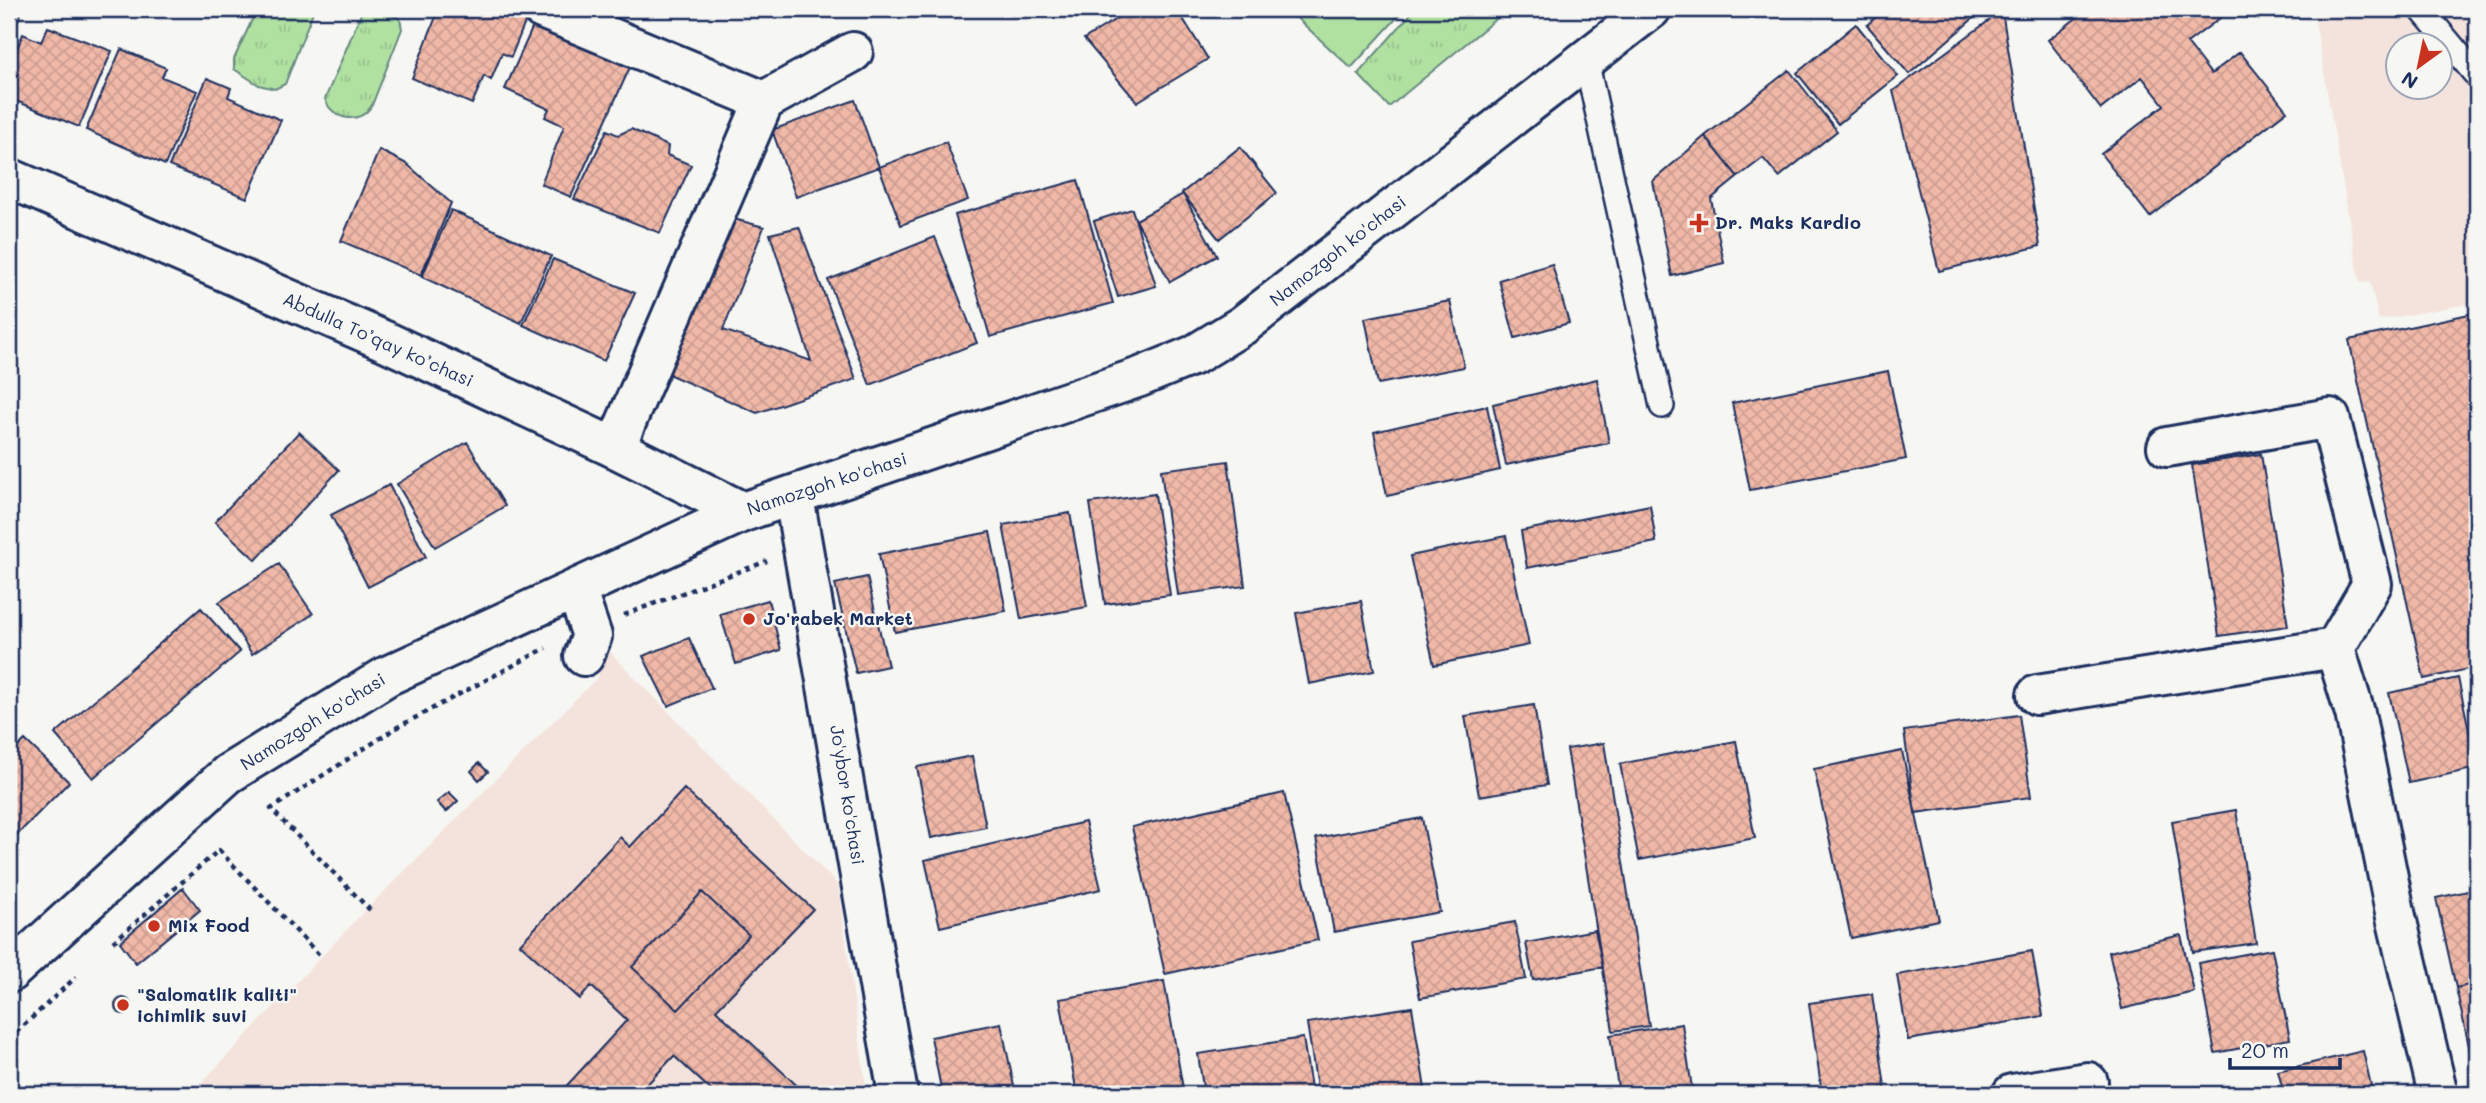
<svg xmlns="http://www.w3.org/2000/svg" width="2486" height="1103" font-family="Mali,sans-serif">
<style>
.built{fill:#f4e3dc;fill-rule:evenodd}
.grass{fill:url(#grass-tufts);stroke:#668880;stroke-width:2}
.garden{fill:#b0e1a1;stroke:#668880;stroke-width:2}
.building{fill:url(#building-cross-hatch);stroke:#1b2f5e;stroke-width:2;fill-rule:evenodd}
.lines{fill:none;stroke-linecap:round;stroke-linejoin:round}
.service-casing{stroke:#1b2f5e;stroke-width:28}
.minor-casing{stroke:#1b2f5e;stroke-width:44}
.tertiary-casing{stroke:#1b2f5e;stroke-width:44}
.path{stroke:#1b2f5e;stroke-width:4.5;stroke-dasharray:5 5;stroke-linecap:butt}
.service{stroke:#f6f6f2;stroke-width:23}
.minor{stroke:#f6f6f2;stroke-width:38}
.tertiary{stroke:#f6f6f2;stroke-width:38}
.poi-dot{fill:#c8321e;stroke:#f6f6f2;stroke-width:2.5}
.labels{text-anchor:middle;stroke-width:5;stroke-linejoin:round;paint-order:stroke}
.poi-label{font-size:18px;font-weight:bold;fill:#1b2f5e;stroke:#f6f6f2;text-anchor:start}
.street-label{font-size:18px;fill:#1b2f5e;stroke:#f6f6f2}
</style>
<defs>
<pattern id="grass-tufts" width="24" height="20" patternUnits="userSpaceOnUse" patternTransform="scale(1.75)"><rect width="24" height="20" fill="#b0e1a1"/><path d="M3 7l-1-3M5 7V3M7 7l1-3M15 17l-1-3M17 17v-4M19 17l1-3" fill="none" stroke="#97c18d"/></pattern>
<pattern id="building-cross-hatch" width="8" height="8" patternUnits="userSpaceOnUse" patternTransform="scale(1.75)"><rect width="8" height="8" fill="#f0b8a7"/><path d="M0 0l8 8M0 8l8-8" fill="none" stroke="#cd9e92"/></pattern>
</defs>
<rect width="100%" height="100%" fill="#f6f6f2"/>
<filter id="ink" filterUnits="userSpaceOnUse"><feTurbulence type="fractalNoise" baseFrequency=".0143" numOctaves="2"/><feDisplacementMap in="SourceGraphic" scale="14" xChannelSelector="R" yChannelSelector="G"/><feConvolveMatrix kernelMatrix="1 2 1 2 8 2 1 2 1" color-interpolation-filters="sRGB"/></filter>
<g filter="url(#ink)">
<path class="built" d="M2313,9h164v310l-4,-16 -94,17 -9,-38 -10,1zM2398,46h42v42h-42z
M606,648l232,237 29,209h-676l166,-175 240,-241z"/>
<path class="grass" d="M257,9h57l-29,75 -10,5 -16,-4 -25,-16v-10z
M363,9l20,1 17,9 2,10 -30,76c-12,21 -40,15 -47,-6z
M1415,9h93l-119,98 -31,-33z"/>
<path class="garden" d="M1287,9h118l-54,59z"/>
<path class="building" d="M9,9h14l-14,31z
M439,9h60l27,11 -15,37 -9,-4 -11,27 -7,-4 -12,28 -60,-26z
M1132,9h45l31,50 -71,43 -53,-63z
M1885,9h99l-75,65 -42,-49z
M2088,9h144l-45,34 24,31 29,-22 47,59 -137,106 -49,-63 63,-49 -22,-28 -41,32 -53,-69z
M2002,11l38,235 -101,25 -46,-180z
M534,24l97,41 -60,132 -30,-13 23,-58 -19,-9 4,-8 -44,-20z
M1856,24l42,52 -60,48 -41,-51z
M48,27l64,24 -33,76 -70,-29v-30l14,-34 18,8z
M121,49l45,19 -4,9 35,14 -32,74 -79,-35z
M1789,70l48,61 -58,46 -16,-19 -25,19 -33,-41z
M207,78l24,10 -3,9 53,23 -34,78 -78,-32z
M855,100l24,67 -83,30 -24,-67z
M631,129l37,17 -1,9 24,10 -31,68 -86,-34 33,-69 11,5z
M1705,136l33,41 -27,22 13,64 -52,13 -19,-95z
M946,142l22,58 -67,25 -22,-58z
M1240,147l37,46 -58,46 -37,-46z
M379,150l28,14 44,39 -30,72 -80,-34z
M1078,180l35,123 -123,34 -35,-122z
M1183,194l34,62 -47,26 -34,-62z
M1132,209l24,77 -38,11 -24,-76z
M451,210l100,46 -30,67 -99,-46z
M730,218l34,9 -41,103 88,31 -41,-127 29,-7 57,152 -99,34 -89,-39z
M935,237l42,106 -107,42 -42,-105z
M553,259l82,34 -31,68 -81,-36z
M1552,264l17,59 -54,15 -16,-58z
M1450,301l14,66 -86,17 -13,-66z
M2474,313l3,14v340l-53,12 -75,-339z
M1888,371l18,88 -156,31 -18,-87z
M1597,379l12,64 -103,22 -13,-61z
M1487,406l13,64 -113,26 -13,-64z
M299,432l40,38 -83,90 -41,-38z
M467,442l38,64 -70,41 -38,-63z
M2261,454l27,172 -69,10 -27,-171z
M1228,461l17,125 -67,9 -17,-125z
M389,485l37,72 -58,30 -37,-72z
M1155,494l15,101 -65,9 -15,-101z
M1650,505l6,37 -129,26 -6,-37z
M1070,513l17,94 -66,12 -18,-94z
M990,532l16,79 -111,21 -16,-78z
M1506,536l23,109 -95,20 -24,-109z
M279,564l34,50 -61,40 -33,-52z
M867,577l21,89 -32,7 -21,-89z
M768,600l13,50 -45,14 -16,-50z
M1361,601l13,70 -65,13 -13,-71z
M201,608l39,44 -147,126 -38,-44z
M689,638l23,50 -44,18 -25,-50z
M2458,678l19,90 -68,15 -20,-90z
M1534,705l13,80 -68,11 -14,-80z
M2019,715l12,82 -116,16 -11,-82z
M25,740l44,42 -60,61v-87z
M1736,741l19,97 -116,22 -19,-96z
M1604,743l45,283 -36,5 -46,-282z
M1902,751l37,169 -88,18 -37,-169z
M972,756l14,71 -55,11 -14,-71z
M479,763l9,9 -9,8 -8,-9z
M684,789l129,120 -97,101 90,84h-91l-41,-38 -36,38h-79l68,-74 -36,-34 -11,13 -60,-55 100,-107 10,10zM702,892l47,43 -71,75 -46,-43z
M449,792l9,9 -12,11 -9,-10z
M1284,793l34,147 -153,34 -33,-147z
M2236,810l20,133 -63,9 -21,-131z
M1422,818l18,94 -106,20 -18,-94z
M1085,822l16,67 -161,38 -15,-67z
M183,888l17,22 -64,53 -16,-21z
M2477,889v94l-21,5 -20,-90z
M702,892l47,43 -71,75 -46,-43z
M1515,922l11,57 -106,19 -11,-57z
M1595,930l8,37 -70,13 -7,-37z
M2181,935l13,57 -72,17 -13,-57z
M2272,949l18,90 -75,14 -17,-90z
M2032,951l11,65 -135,24 -11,-65z
M1164,981l20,113h-107l-17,-95z
M2477,983v99l-21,-94z
M1872,994l14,100h-64l-13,-91z
M115 1006a8 8 0 1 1 16 0a8 8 0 1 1-16 0Z
M1412,1007l13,82 -37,5h-70l-11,-71z
M1001,1023l14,68 -73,3 -11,-57z
M1682,1024l11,70h-74l-9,-59z
M1303,1038l9,56h-108l-6,-40z
M2363,1051l10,43h-89l-6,-23z"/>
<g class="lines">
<defs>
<path id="service" d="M2421,9l56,67
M1586,60l76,346"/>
<path id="minor" d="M542,9l222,92 89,-49
M2167,447l163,-29 42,166 -37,64 20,65 41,204 42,177
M615,448l149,-347
M794,497l104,597
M2037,695l298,-47
M2012,1094l76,-12"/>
<path id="tertiary" d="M9,178l376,163 230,107 128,64
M576,589l16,47 -8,20
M9,973l219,-199 159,-98 356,-164 397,-135 54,-22 49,-30 408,-316"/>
</defs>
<use href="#service" class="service-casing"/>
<use href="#minor" class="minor-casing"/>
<use href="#tertiary" class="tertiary-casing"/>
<path class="path" d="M624,615l143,-54
M370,910l-99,-101 125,-81 150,-80
M113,942l106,-92 100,105
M9,1039l67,-62
M9,1066l9,28"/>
<use href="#service" class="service"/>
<use href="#minor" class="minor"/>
<use href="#tertiary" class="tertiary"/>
</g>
</g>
<g class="poi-dot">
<path d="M1695.5 212.5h7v7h7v7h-7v7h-7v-7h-7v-7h7z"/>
<circle cx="749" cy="619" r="7"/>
<circle cx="154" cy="926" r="7"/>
<circle cx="123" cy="1005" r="7"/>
</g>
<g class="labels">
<g class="poi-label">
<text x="1715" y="229">Dr. Maks Kardio</text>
<text x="763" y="625">Jo'rabek Market</text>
<text x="168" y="932">Mix Food</text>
<text x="137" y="1001">"Salomatlik kaliti"<tspan x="137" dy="21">ichimlik suvi</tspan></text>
</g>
<g class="street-label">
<text transform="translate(1338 251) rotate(-38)" y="6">Namozgoh ko'chasi</text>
<text transform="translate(378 340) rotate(24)" y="6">Abdulla To’qay ko’chasi</text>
<text transform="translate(827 484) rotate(-18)" y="6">Namozgoh ko'chasi</text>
<text transform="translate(313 722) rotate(-32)" y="6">Namozgoh ko'chasi</text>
<text transform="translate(847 795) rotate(81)" y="6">Jo'ybor ko'chasi</text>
</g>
</g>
<rect width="2486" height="1103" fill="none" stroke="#f6f6f2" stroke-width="35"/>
<rect x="18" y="18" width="2451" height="1068" fill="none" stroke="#1b2f5e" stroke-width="2.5" filter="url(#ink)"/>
<g transform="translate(2419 66) rotate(213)"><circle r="33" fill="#f6f6f2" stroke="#9ea6b7" stroke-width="2"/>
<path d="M0-5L12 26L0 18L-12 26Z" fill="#c8321e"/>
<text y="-10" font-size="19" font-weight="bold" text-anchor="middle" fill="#1b2f5e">N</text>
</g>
<path d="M2230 1058v10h110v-10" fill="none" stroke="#1b2f5e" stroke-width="3.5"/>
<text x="2241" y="1058" font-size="21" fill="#1b2f5e" stroke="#f6f6f2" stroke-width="5" paint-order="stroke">20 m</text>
</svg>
